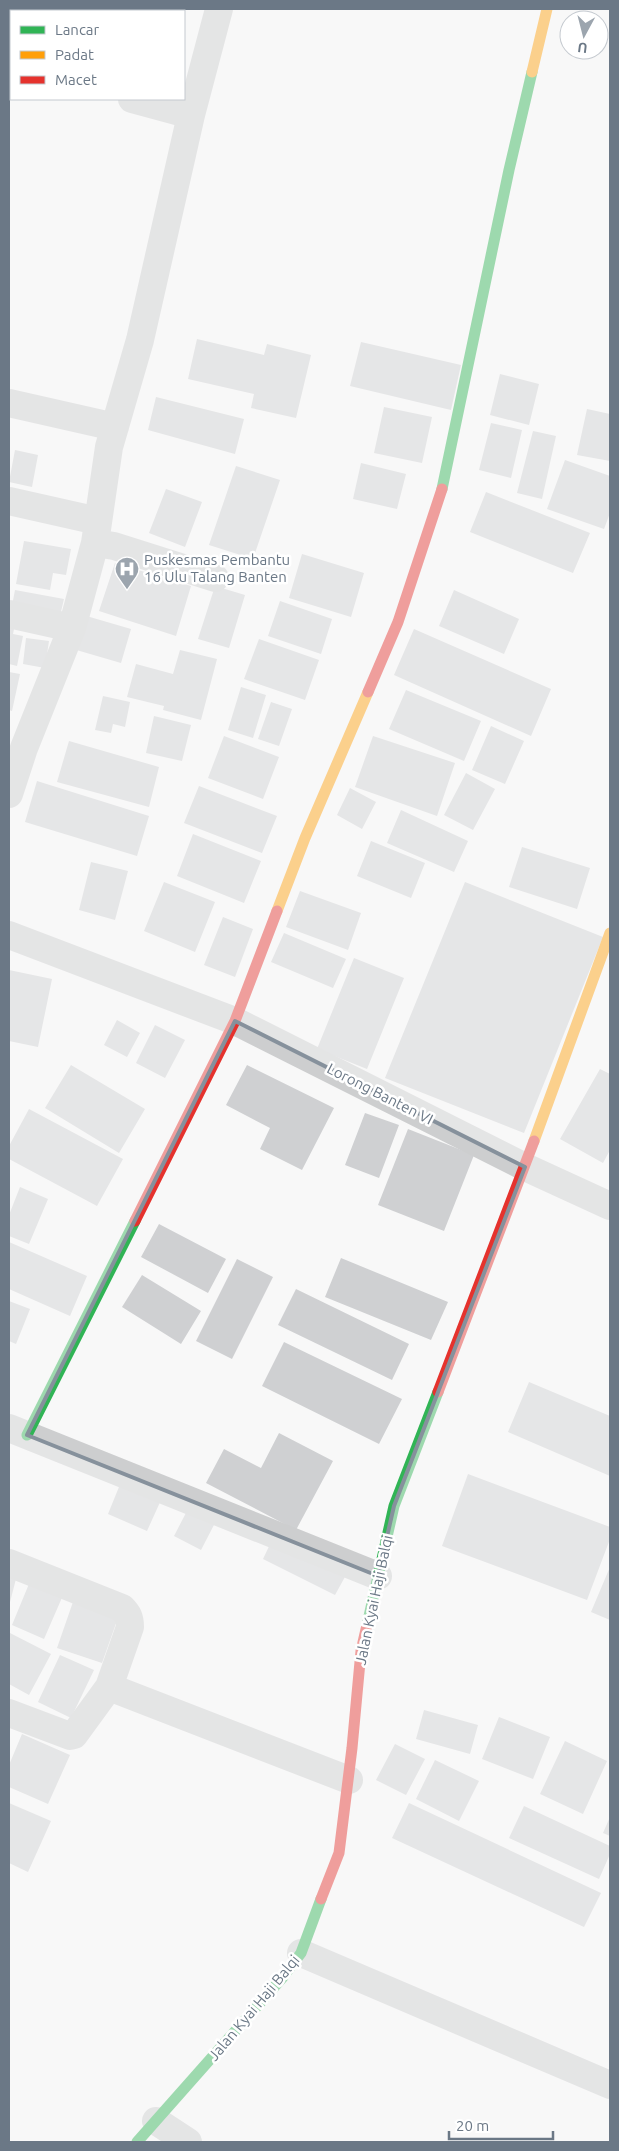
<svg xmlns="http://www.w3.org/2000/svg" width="619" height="2151" font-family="Ubuntu,sans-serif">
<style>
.building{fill:#cfd0d2}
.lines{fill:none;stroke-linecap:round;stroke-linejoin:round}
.street{stroke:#cdcecf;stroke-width:28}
.fast{stroke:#30b455;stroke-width:11}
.slow{stroke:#ff9f0a;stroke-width:11}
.jam{stroke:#e5322d;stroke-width:11}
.marked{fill:none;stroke:#86919c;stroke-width:4;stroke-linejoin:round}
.labels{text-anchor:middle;stroke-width:5;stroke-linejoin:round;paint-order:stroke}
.poi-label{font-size:15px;fill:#6b7886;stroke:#fff;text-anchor:start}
.street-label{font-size:15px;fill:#6b7886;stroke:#fff}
</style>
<rect width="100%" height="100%" fill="#f8f8f8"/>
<path class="building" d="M197,339l67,16 3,-11 44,11 -15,63 -45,-10 3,-14 -66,-15z
M361,342l100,23 -10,45 -101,-24z
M500,374l39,10 -10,41 -39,-10z
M156,397l88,22 -9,35 -87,-24z
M384,407l48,10 -10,46 -48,-10z
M587,409l23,5v47l-33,-6z
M491,423l31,7 -11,48 -32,-8z
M533,431l23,5 -14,63 -25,-6z
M15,450l23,5 -6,32 -23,-5z
M565,460l45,16v37l-6,16 -57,-20z
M361,463l45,11 -9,35 -44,-10z
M236,466l44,14 -27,79 -44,-14z
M166,489l36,13 -17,45 -36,-14z
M486,492l104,41 -17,40 -103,-41z
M24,541l47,8 -5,26 -13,-2 -3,17 -34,-6z
M302,554l62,19 -13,44 -62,-19z
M115,563l76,23 -15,50 -77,-25z
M215,586l30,9 -16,53 -31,-9z
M15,590l49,9 -5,21 -48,-9z
M454,590l65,29 -15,35 -65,-28z
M280,601l52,18 -11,35 -53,-18z
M83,615l48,14 -10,34 -48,-14z
M9,617l7,2 -3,15 10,2 -6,30 -8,-2z
M414,629l137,60 -20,47 -137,-61z
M26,638l23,3 -4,27 -22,-4z
M259,639l60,21 -14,40 -61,-21z
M180,650l37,9 -16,61 -38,-10 1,-4 -37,-9 9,-33 37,10z
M9,672l11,2 -8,37 -3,-1z
M241,687l25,8 -13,43 -25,-8z
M406,690l75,31 -17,40 -75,-32z
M103,696l27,6 -5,25 -12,-3 -2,9 -16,-3z
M271,702l21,7 -13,37 -21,-7z
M154,716l37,9 -9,36 -36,-8z
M491,726l33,15 -19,43 -33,-14z
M224,736l55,21 -16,42 -55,-21z
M373,736l82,27 -18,53 -82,-29z
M69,741l90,26 -10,40 -92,-25z
M466,773l29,16 -22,41 -29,-15z
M37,781l112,35 -12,40 -112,-34z
M199,786l78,30 -15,37 -78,-30z
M350,788l26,14 -14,27 -25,-14z
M401,810l67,31 -14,31 -67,-29z
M193,834l68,27 -17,42 -67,-27z
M371,841l54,22 -14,35 -54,-22z
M522,847l68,21 -13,41 -68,-22z
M91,862l37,9 -13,49 -36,-10z
M164,882l51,20 -20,50 -51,-21z
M465,882l138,55 -79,196 -139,-55z
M300,891l61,22 -13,37 -62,-23z
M223,917l30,12 -18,48 -31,-12z
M284,933l62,26 -13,29 -62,-26z
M354,958l50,20 -37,91 -50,-20z
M9,970l43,9 -14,68 -29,-6z
M117,1020l23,13 -13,24 -23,-12z
M155,1025l30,15 -20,38 -29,-15z
M71,1065l74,44 -26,44 -74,-45z
M247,1065l87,43 -32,62 -42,-21 10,-21 -44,-23z
M600,1069l10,5v76l-7,13 -43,-24z
M29,1109l94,50 -26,47 -88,-47v-13z
M365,1113l34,12 -20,53 -34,-13z
M408,1129l66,26 -30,76 -66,-26z
M20,1187l28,12 -19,45 -20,-8v-21z
M159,1224l67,35 -18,34 -67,-36z
M9,1242l78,34 -17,40 -61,-27z
M341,1258l107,44 -17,38 -106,-43z
M237,1259l36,18 -41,82 -36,-18z
M142,1275l59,36 -20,33 -59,-37z
M296,1289l113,55 -17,36 -114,-55z
M9,1301l21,8 -14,35 -7,-3z
M284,1342l118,57 -23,45 -117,-58z
M529,1382l81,34v60l-102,-44z
M279,1433l54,28 -37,69 -90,-47 18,-34 37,19z
M468,1474l142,53v12l-23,61 -145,-54z
M121,1482l40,18 -14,31 -39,-17z
M188,1509l27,14 -14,27 -27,-14z
M273,1538l73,37 -11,20 -72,-36z
M610,1567v53l-19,-8z
M9,1573l8,2 -8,31z
M31,1579l33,14 -20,46 -32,-14z
M74,1599l45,16 -17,48 -45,-15z
M10,1633l41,21 -22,41 -20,-11z
M60,1655l34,15 -23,48 -33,-16z
M424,1710l54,15 -8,29 -54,-15z
M499,1717l51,20 -17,42 -51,-20z
M22,1734l48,21 -22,49 -39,-17v-22z
M565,1741l42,20 -24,53 -43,-20z
M395,1744l30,15 -19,36 -30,-15z
M435,1760l44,21 -20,40 -43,-22z
M9,1803l42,18 -23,51 -19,-9z
M409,1803l192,90 -17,34 -192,-89z
M524,1806l86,40v8l-11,25 -90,-41z
M610,1817v19l-7,-3z"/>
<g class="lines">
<path class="street" d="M9,65l2,1
M132,99l59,16
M9,403l106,24
M9,501l89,20
M95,543l19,3 101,32
M9,614l63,14
M9,794l15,-46 48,-120 23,-85 14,-96 31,-107 51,-225 28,-106
M9,935l226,86 290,146 85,39
M9,1428l369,148
M9,1563l113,45c6,6 8,10 8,19l-21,60
M9,1713l61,23 4,-1 35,-48 240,93
M301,1953l309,132
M156,2121l32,21"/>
<path class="fast" d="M442,489l67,-319 23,-98
M27,1435l108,-214
M367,1625l27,-119 44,-114
M137,2142l146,-165 18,-24 20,-54"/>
<path class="slow" d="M532,72l15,-63
M277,911l28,-73 63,-146
M534,1141l76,-208"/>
<path class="jam" d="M368,692l30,-70 44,-133
M135,1221l100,-200 42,-110
M438,1392l96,-251
M321,1899l18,-46 13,-105 9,-97 6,-26"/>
</g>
<path d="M0 0H619V2151H0ZM235,1021l290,146 -131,339 -16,70 -351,-141z" fill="#f8f8f8" fill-opacity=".55" fill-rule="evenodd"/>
<path class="marked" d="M235,1021l290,146 -131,339 -16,70 -351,-141z"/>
<defs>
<symbol id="hospital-pin" viewBox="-11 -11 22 30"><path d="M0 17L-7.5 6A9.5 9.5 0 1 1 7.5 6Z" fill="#9ca5ae" stroke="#fff"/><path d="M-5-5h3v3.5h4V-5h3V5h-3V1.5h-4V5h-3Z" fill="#fff"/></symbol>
</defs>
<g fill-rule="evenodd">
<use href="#hospital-pin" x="113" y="555" width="28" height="38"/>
</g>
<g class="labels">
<g class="poi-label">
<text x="144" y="565">Puskesmas Pembantu<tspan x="144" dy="17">16 Ulu Talang Banten</tspan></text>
</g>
<g class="street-label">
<text transform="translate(380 1094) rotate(27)" y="5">Lorong Banten VI</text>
<text transform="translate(374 1600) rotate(-78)" y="5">Jalan Kyai Haji Balqi</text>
<text transform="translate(254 2008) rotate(-50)" y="5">Jalan Kyai Haji Balqi</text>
</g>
</g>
<rect width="619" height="2151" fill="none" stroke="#6b7886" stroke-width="20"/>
<rect x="10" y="10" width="175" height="90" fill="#ffffff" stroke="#c4c9cf"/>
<rect x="20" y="26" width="25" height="8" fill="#30b455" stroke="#c4c9cf"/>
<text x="55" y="35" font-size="15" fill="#6b7886">Lancar</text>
<rect x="20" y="51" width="25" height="8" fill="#ff9f0a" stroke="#c4c9cf"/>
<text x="55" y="60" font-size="15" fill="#6b7886">Padat</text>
<rect x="20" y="76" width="25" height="8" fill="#e5322d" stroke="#c4c9cf"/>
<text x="55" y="85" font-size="15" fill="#6b7886">Macet</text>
<g transform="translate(584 35) rotate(187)"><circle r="24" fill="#ffffff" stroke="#c4c9cf"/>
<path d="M0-4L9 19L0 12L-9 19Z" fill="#9ca5ae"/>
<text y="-8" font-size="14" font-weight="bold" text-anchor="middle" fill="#6b7886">U</text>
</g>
<path d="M449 2131v8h104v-8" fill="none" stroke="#6b7886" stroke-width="2.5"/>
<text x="456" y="2131" font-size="15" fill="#6b7886" stroke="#ffffff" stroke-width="4" paint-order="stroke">20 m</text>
</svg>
